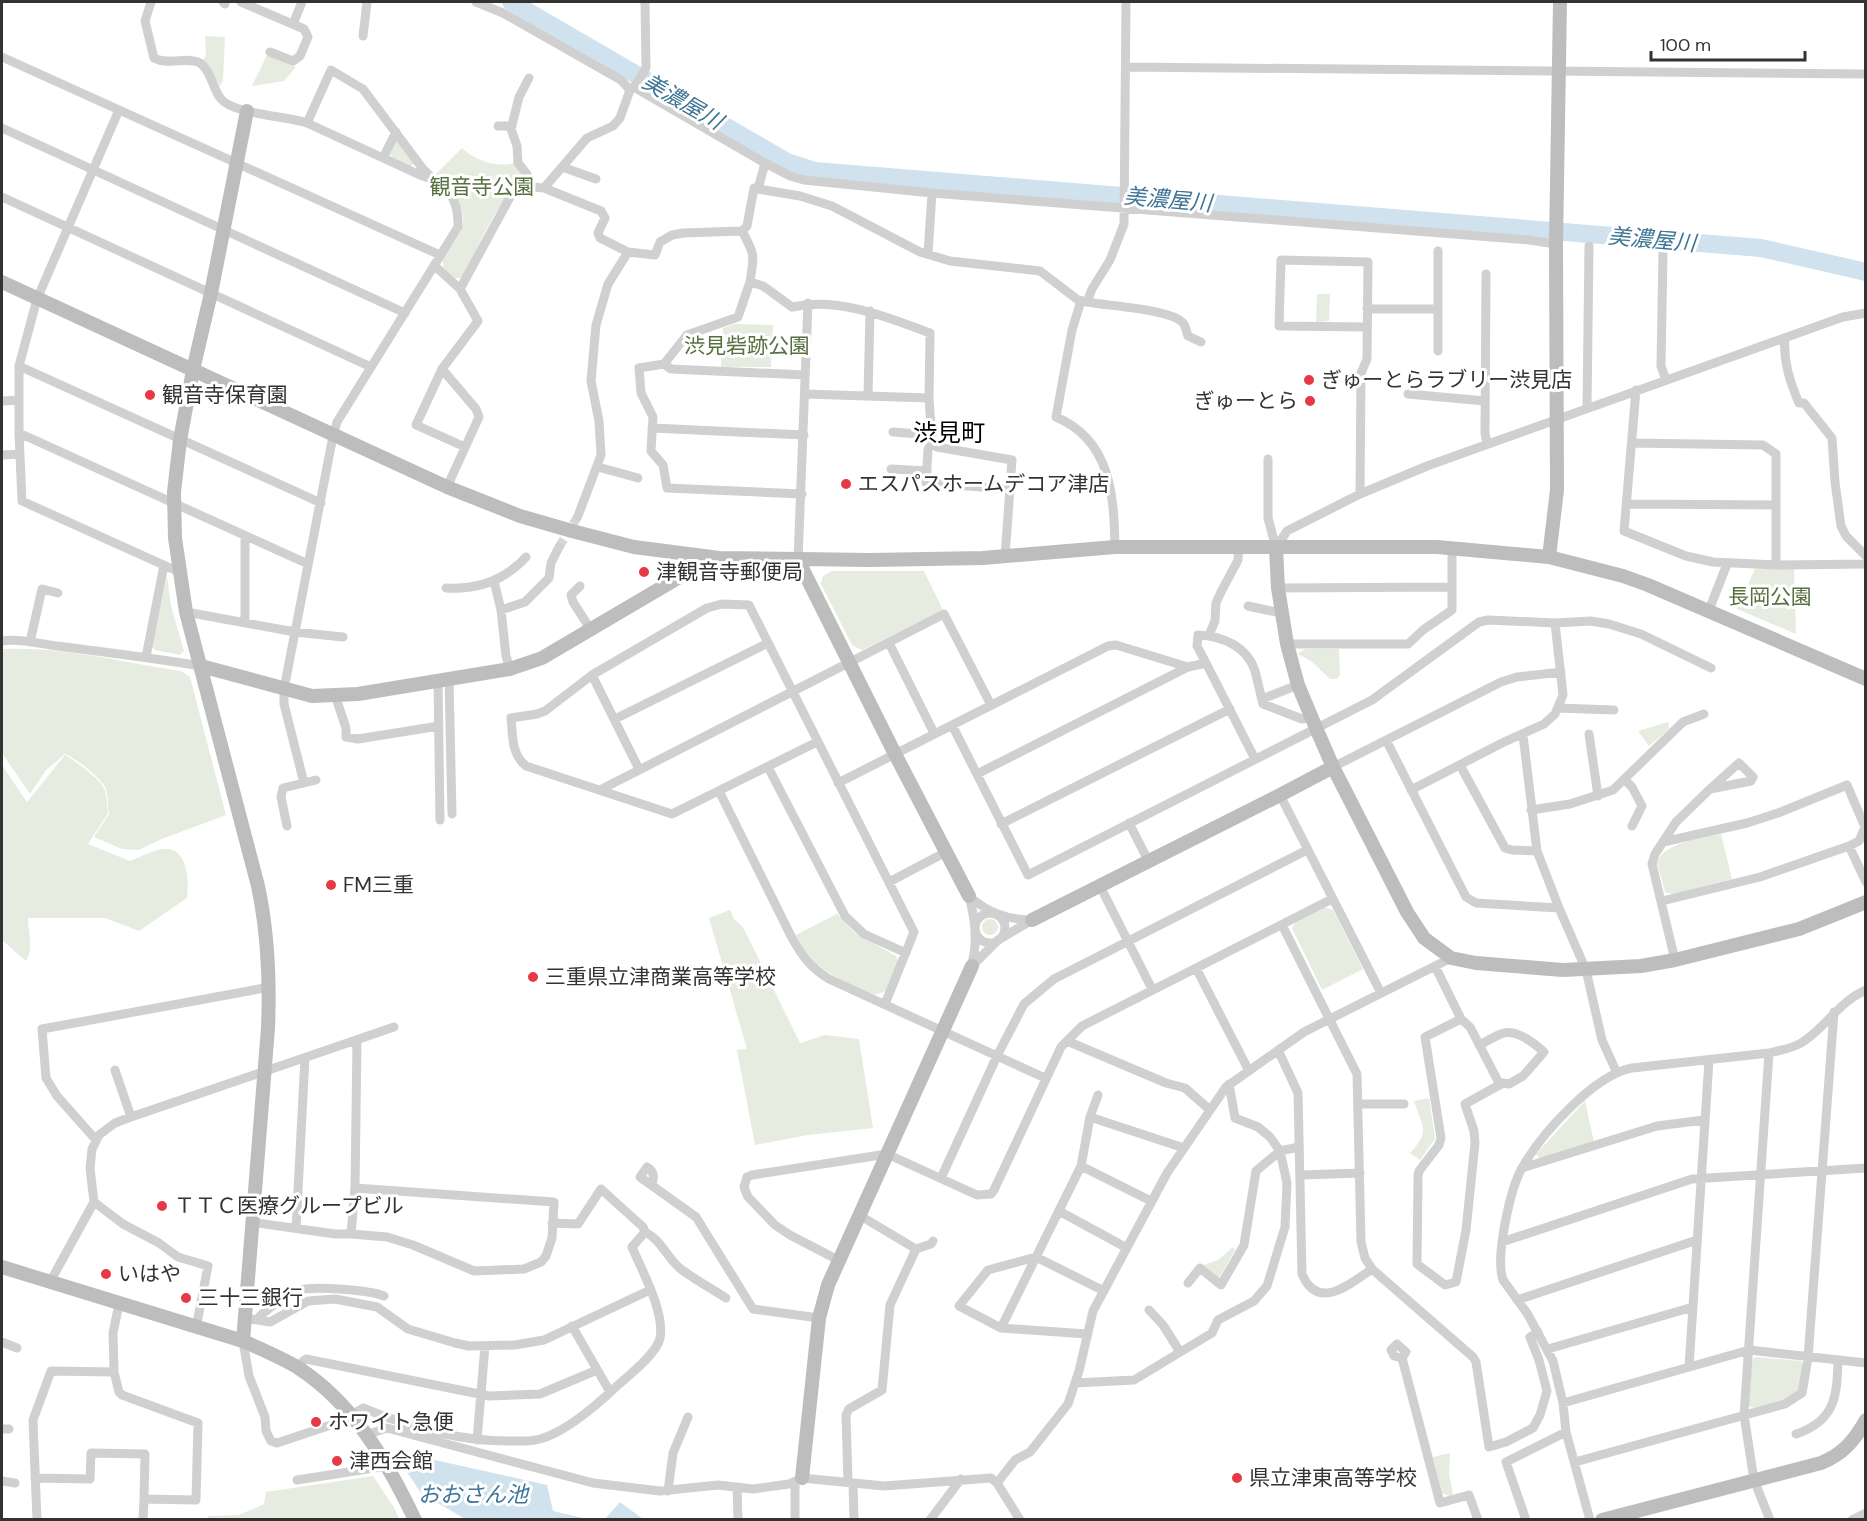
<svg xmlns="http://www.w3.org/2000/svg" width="1867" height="1521" font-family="'DM Sans','Noto Sans JP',sans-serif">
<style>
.green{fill:#e6ecdf}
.water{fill:#cfe2ee}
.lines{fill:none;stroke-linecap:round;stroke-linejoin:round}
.river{stroke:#cfe2ee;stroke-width:18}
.street-tunnel{stroke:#d6d6d6;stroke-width:9;stroke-dasharray:9 4.5;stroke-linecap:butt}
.street{stroke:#d0d0d0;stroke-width:9}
.secondary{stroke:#bdbdbd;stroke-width:14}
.poi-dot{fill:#e63946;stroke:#fff;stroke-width:2}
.labels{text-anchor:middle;stroke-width:6;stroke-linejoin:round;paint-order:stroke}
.park-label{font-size:21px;fill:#56703f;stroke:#fff}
.poi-label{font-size:21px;fill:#333;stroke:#fff;text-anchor:start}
.water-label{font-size:22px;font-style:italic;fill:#3f7597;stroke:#fff}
.quarter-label{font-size:24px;fill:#000;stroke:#fff}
</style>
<rect width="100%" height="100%" fill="#fff"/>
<path class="green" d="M205,36l20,1 -2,43 -3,6 -17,-27 3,-3z
M267,55l29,12 -12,14 -32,5z
M396,139l18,25 -4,2 -18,-8 -2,-5z
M462,148c13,13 36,20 53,15l9,12c-28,29 -44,68 -62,103h-8l-10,-10 -2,-9c6,-9 14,-18 19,-28 9,-19 -11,-45 -26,-56z
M1317,294h13l-1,27 -13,1z
M734,324l39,1 -2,42h-50l2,-39z
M1755,569h39l2,65 -59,-25z
M832,571h92l19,39 -81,40 -10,-5 -31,-61 2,-8z
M167,576l4,30 13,45 -4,4 -25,-5 -3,-4z
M2,649c59,-3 120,13 179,22l9,6 36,138 -64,24 -24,11 -16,-1 -28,-12 15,-23c-1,-8 -1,-18 -3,-25 -3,-10 -32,-32 -41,-35l-19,16 -16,24 -28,-41z
M1305,649h34l1,26 -3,4h-7l-19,-18 -13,-7z
M1668,722l1,7 -20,17 -11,-15z
M65,755c8,4 33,23 37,30 5,7 5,19 6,28l-20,31 42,17c11,-4 26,-13 37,-12 21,1 22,33 20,49l-48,33 -34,-13h-77c0,14 6,31 -2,43l-24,-21v-175l25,37z
M1721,834l11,45 -59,15 -8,-2 -8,-29c7,-21 44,-24 64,-29z
M1324,908h3l6,2 30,59 -41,21 -30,-62 3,-5z
M730,910l4,9 9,8 57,116 25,-8 34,4 14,89 -65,7 -53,10 -18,-95 10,-1 -38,-131z
M837,914l19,20 40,22 2,5 -12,29c-4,3 -8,5 -13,4 -15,-4 -47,-21 -58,-32 -8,-8 -15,-17 -19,-27z
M982 927a8 8 0 1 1 16 0a8 8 0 1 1-16 0Z
M1429,1098l6,41 -15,21 -10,-7c21,-22 12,-26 4,-52z
M1585,1101l9,41 -54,17 -4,-5z
M1233,1247l2,3 -16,28 -15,-13 14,-5z
M1755,1357l46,4 3,5 -5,25 -16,10 -30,7 -4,-2 3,-46z
M1450,1453l-1,20 4,22 -4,1 -7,-3 -9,-36z
M373,1476l22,33 4,10h-193l3,-3 30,-1 25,-11 2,-12z"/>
<path class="water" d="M417,1456l130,29 6,26 34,8h-122l-44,-26 -16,-24z
M620,1502l23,17h-38z"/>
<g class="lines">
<path class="river" d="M511,2l276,160 28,9 946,77 105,24"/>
<path class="street-tunnel" d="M559,547l19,-31"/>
<path class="street" d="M151,2l-6,19 9,37c15,8 34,-2 46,5 11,7 13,27 21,36 12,15 66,17 86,24l113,52c27,8 39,23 38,52l-121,195 -4,14 -49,253v15l20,79
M223,2l2,2
M241,2l63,27 4,8 -8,19 -7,5 -23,-9
M476,2l27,11 118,67 9,10 4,-3 131,76 25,13 14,4 128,13 597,47 27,4
M293,24l9,-22
M363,36l4,-34
M2,57l438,198
M1126,67l740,7
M634,87l12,-19 -1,-66
M119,110l-82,189 -18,67v67l289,131
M307,123l24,-53 32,19 60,80 8,8
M498,126h14
M2,128l403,185
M383,158l13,-26
M562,167l34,12
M527,181v-7l-9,-11 -1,-17 -6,-17 8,-32 10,-19
M544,188l57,23 4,7 -7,15 2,5 28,14
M758,189l42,7 32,10 88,46 30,9 90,10 38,29 9,2 5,-13 18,-29 14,-36 2,-222
M2,197l369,170
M1663,252l-2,114 5,14
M928,254l4,-61
M435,266l25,23 18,32 -36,48 -26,56 49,22
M1486,274l-1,159 2,11
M750,282c4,-28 6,-25 -8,-51l5,-5 7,-38 4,1 7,-26
M460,289l55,-101 12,-7 6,6 11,1 43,-50 26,-12 7,-8 10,-28
M1081,301l-9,29 -16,87c55,23 58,79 59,130
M1087,302c21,4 84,7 96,21 3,3 3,8 5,13l13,6
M1367,309h71
M1785,338c-2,23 5,44 14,65h5l28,35 3,44 6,44 5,10 20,20
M1438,351v-100
M664,364l23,-29 51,-18 12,-35 13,4 29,21c47,-10 95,10 138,26l-1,65 3,46 5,3 75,13 -7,97
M19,366l302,137
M442,369l34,40 3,8 -32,70
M1636,390l-12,141 62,25 27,6 63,3 90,-1
M805,394l124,4
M1408,394l77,7
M868,396l2,-85
M2,401l17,-1
M1587,408l2,-162
M652,428l152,7
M893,432l39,3
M19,433l3,68 157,71
M1632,443l131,2 13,9v111
M932,444l-4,5 -2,34 83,6
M2,455l18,-1
M1268,459v59l8,30
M598,467l40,11
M891,469l36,2
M802,494l-135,-6 -4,-23 -12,-14 2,-34 -12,-24 -2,-25 25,-4 7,5 134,6
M1360,494l1,-121 6,-14 1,-97 -87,-2 -2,66 88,1
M1627,504l149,1
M578,516l23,-61 -2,-34 -8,-40 5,-56 12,-41 20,-32 27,3 5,-13 12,-7 11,-2 59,-2
M1276,548l11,-17 73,-37 67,-28 416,-149 23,-4
M798,560l10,-257
M494,581l7,29 5,46 4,13
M580,586l-9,9 2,7 18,28
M446,588c32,2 58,-7 80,-31
M1278,588l174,-1
M1248,606l33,7
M501,610l24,-8 24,-24 2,-15 8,-16
M1709,610l18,-46
M186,612l109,20 48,5
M245,622v-85
M1209,635l6,-14 1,-18 5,-11 17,-32 1,-14
M2,641c17,-3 38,3 55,5 48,6 96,12 144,20
M30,642l12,-53 16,4
M889,643l45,90
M1287,644h121l15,-14 29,-20v-62
M146,657l18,-92
M1206,663l-9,-17 1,-11c24,1 49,11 57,36 3,11 5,22 8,33l39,15 10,-1
M592,675l47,94
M449,679l3,135
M438,681l2,139
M335,695l11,33v9l12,2 81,-13
M1262,699l36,-14
M1558,708l56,2
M615,719l153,-76
M952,725l76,150 344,-175 107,-78 9,-2 67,3 36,-2 18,3 32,10 70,34
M1589,734l9,62
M1523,735l14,116 22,57 27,62 16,70 14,31
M1386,740l80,157 10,6 83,5
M817,742l-145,72 -146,-48c-15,-12 -13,-30 -15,-48l26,-4 8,-3 47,-36 115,-67 15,-4 27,1 165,327 -29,72
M1460,765l45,83 7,2 25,1
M768,767l77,149 19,18 42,19
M1333,767l168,-85 16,-5 44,-5
M977,774l211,-107 18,-4 49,96
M1624,779l8,8 10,19 -10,20
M838,783l270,-137 8,-1 72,22
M600,790l344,-176 47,91
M1411,790l91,-47 42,-19 11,-10 8,-19 -8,-72
M719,791l72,145c10,19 20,32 38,43l216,99
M1280,795l101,198
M1531,810l39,-6 43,-14 70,-68 21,-8
M1129,823l20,39
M1001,824l229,-115
M287,826l-6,-29 2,-9 33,-8
M1663,842l84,-19 31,-10 69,-28 18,42 -6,14 -10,5 17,36
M889,882l57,-30
M1100,886l52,103
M969,896c6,22 9,45 3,67
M969,896c18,16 36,23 60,24
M1662,901l98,-24 89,-31
M975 928a15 15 0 1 1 30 0a15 15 0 1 1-30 0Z
M1282,925l75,149 4,168 4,16 7,11 101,88 3,5 13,85 17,-5 27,-14 7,-13 7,-24 -8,-31 -9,-23 8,-5
M1675,960l-23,-96 3,-10 21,-32 34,-33 41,-8 2,-4 -14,-14 -29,26
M972,966l26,-26 34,-20
M1435,966l26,53 9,8 30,58
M1196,968l53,103
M1461,1019l-36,18 16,101 -2,7 -20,26 -1,5 -1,88 28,21 11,-3 10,-52 9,-87 -1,-12 -9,-27 38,-21 6,1 14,-8 21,-24c-10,-9 -29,-24 -43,-18 -8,3 -15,8 -22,11
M1067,1041l99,42 19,5 25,22
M1278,1050l20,43 4,181c16,38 48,10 70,-5
M1769,1053l-25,362 10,65 16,40
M115,1070l16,47
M1359,1104h45
M1090,1117l8,-22
M96,1140l-39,-44 -11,-18 -4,-49 228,-42
M1081,1166l70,35
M1522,1168l135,-42 47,-6
M1301,1175l59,-2
M941,1178l56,-122 27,-52 30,-25 253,-129
M652,1185c2,-8 3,-13 -5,-18l-7,10 56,40 57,92 66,9
M94,1202l29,22 36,19 19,14 30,9 -12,62
M1059,1211l68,37
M251,1222l84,12h16l36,3 26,8 61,26 50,-2 17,-7 5,-6 6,-18 2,-36 -199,-14
M296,1228l9,-170
M645,1232c17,8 22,27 37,38 14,10 30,19 44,28
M351,1234l4,-46 2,-148
M1502,1242l190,-63 174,-11
M916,1249l15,-5 2,-3
M838,1260l-48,-25 -15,-10 -27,-28 -4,-10 3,-10 5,-2 135,-21 90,41 14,-1 3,-4 67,-143 21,-21 250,-127
M50,1282l44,-80 -4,-34 2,-19 7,-14 16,-12 16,-6 263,-90
M1188,1283l12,-15 21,17 23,-40 12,-74 24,-20 19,-4
M1517,1300l180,-60
M1149,1310l14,15 17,27
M244,1318l26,4 38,-21 27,-2 42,8 31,22 47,14 14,3 46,-1 29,-5 106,-50
M257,1319c9,-9 31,-26 43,-29 14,-4 70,0 84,6
M572,1326l38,66
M1001,1328l80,-162 9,-49 94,31
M1087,1334l-86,-6 -42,-22 29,-36 48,-13 68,34
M243,1341l6,35 16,41 1,14 5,10 6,2 63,-21 23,-14c46,19 95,33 145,33 11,0 22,1 32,-2 26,-7 58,-35 78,-54 12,-10 39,-32 42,-47 5,-26 -18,-67 -28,-91l13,-15 -2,-5 -42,-38 -23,35 -26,-1
M2,1342l15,6
M1548,1349l145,-42
M1402,1358l-8,-2 -3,-6 6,-6 9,8 -4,6 38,145 29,-8 9,25
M296,1367l10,-8 183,37 51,-2 57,-24
M1689,1367l20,-307
M114,1372l-1,-39 6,-29
M1075,1383l59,-3 78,-47 6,-13 36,-19 13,-15 18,-59 2,-44 -7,-32 -10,-14 -12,-10 -23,-9 -6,-34
M1563,1403l186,-53 117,13
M2,1429h7
M1796,1434c39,-13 41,-37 42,-74
M366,1435l21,-7 206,55 67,8 58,-6 35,4 36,-5 13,-6 82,8 107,-8 6,5 23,37
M477,1440l8,-94
M1575,1462l210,-58 17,-11 6,-35 26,-346
M35,1478l55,1 1,-26 54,1 -1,45
M297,1480l90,-14
M2,1481l13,2
M795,1482v38
M848,1482l-2,-67 3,-6 33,-19 8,-85 26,-56 -57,-34
M853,1483l1,37
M997,1483l18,-23 15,-8 38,-48 11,-33 14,-60 74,-138 59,-86 78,-55 147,-74
M737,1487l1,33
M668,1491l5,-38 15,-36
M37,1520l-4,-100 18,-49 63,1 5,20 3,3 76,28 -2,77 -52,-1 -1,21
M930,1520l31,-41
M1526,1520l-20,-58 60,-30
M1590,1520l-24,-88 -3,-29 -10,-42 -26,-48 -24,-33c-8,-22 7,-91 19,-112 19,-34 72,-93 110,-100l137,-15c11,-3 22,-4 32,-10 24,-14 37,-41 65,-53
M1852,1520l14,-7"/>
<path class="secondary" d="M2,282l445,205 73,29 52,15 62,16 85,11 152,2 112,-2 132,-11h322l112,10 74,19 25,9 218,94
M1276,548l2,40 9,56 11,41 18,43 17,39 74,145 17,26 27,20 25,5 87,7 78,-4 34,-6 124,-31 67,-27
M1549,557l8,-67 -1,-246 4,-242
M798,560l97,194 74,142
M201,666l111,30 46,-2 152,-25 32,-11 141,-83 36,-17
M1032,920l248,-125 53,-28
M2,1267l241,74c18,8 37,16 54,26 56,36 90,94 118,153
M243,1341l25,-313c2,-48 0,-95 -10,-142l-72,-274 -11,-74 -1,-46 6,-52 13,-70 18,-77 36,-182
M802,1478l17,-160 9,-33 144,-319
M1602,1520l219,-57c22,-9 33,-22 45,-43"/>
</g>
<g class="poi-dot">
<circle cx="1309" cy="380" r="6"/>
<circle cx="150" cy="395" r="6"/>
<circle cx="1310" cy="401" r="6"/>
<circle cx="846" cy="484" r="6"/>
<circle cx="644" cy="572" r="6"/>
<circle cx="331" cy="885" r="6"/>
<circle cx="533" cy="977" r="6"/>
<circle cx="162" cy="1206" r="6"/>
<circle cx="106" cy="1274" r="6"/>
<circle cx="186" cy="1298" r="6"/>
<circle cx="316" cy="1422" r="6"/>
<circle cx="337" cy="1461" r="6"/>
<circle cx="1237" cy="1478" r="6"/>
</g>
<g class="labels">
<g class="park-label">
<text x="482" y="194">観音寺公園</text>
<text x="747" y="353">渋見砦跡公園</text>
<text x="1770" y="604">長岡公園</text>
</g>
<g class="poi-label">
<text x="1321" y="387">ぎゅーとらラブリー渋見店</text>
<text x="162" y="402">観音寺保育園</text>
<text x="1298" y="408" text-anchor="end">ぎゅーとら</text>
<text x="858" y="491">エスパスホームデコア津店</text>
<text x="656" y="579">津観音寺郵便局</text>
<text x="343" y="892">FM三重</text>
<text x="545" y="984">三重県立津商業高等学校</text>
<text x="174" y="1213">ＴＴＣ医療グループビル</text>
<text x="118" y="1281">いはや</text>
<text x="198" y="1305">三十三銀行</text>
<text x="328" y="1429">ホワイト急便</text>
<text x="349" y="1468">津西会館</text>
<text x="1249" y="1485">県立津東高等学校</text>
</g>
<g class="water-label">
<text transform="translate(683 101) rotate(30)" y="8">美濃屋川</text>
<text transform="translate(1168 199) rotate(5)" y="8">美濃屋川</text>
<text transform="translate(1652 239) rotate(5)" y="8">美濃屋川</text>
<text x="473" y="1502">おおさん池</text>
</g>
<g class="quarter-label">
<text x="949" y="441">渋見町</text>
</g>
</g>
<rect width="1867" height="1521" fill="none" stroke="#333333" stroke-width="6"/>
<path d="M1651 51v9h154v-9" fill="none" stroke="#333333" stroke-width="3"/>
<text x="1660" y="51" font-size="18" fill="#333333" stroke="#ffffff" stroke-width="4.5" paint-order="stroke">100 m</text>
</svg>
